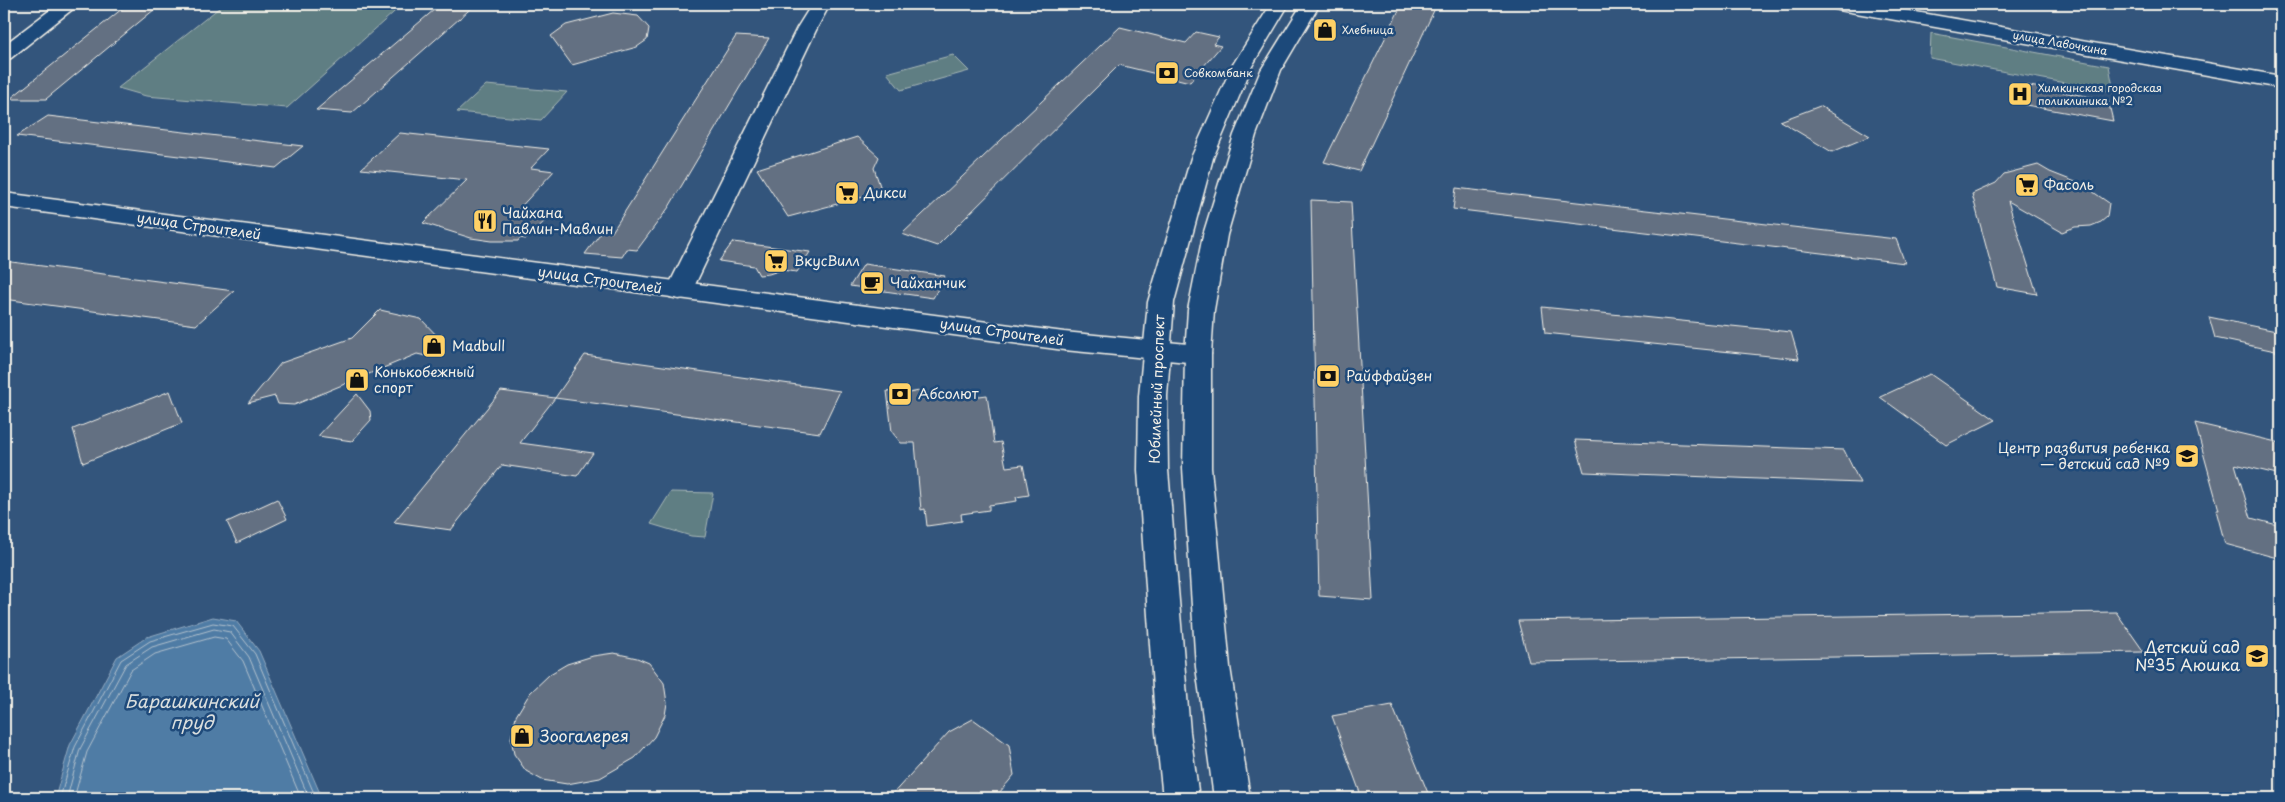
<svg xmlns="http://www.w3.org/2000/svg" width="2285" height="802" font-family="'Playpen Sans',sans-serif">
<style>
.green{fill:#5e7e83;stroke:#a9b8b6}
.water{fill:#507ba5;stroke:#92aac0}
.lines{fill:none;stroke-linecap:round;stroke-linejoin:round}
.shore{stroke:#b2c2cd;stroke-width:1}
.building{fill:#636f82;stroke:#f4f1e8}
.minor-casing{stroke:#f4f1e8;stroke-width:3}
.tertiary-casing{stroke:#f4f1e8;stroke-width:3}
.secondary-casing{stroke:#f4f1e8;stroke-width:3}
.minor{fill:#1f4a7a;fill-rule:evenodd}
.tertiary{fill:#1f4a7a;fill-rule:evenodd}
.secondary{fill:#1f4a7a;fill-rule:evenodd}
.labels{text-anchor:middle;stroke-width:5;stroke-linejoin:round;paint-order:stroke}
.far-poi-label{font-size:11px;fill:#f4f1e8;stroke:#1f4a7a;text-anchor:start}
.far-street-label{font-size:11px;fill:#f4f1e8;stroke:#1f4a7a}
.poi-label{font-size:14px;fill:#f4f1e8;stroke:#1f4a7a;text-anchor:start}
.street-label{font-size:14px;fill:#f4f1e8;stroke:#1f4a7a}
.near-poi-label{font-size:16px;fill:#f4f1e8;stroke:#1f4a7a;text-anchor:end}
.near-water-label{font-size:18px;font-style:italic;fill:#dbdfde;stroke:#1f4a7a}
</style>
<rect width="100%" height="100%" fill="#33557c"/>
<filter id="ink" filterUnits="userSpaceOnUse"><feTurbulence type="fractalNoise" baseFrequency=".02" numOctaves="2"/><feDisplacementMap in="SourceGraphic" scale="10" xChannelSelector="R" yChannelSelector="G"/><feConvolveMatrix kernelMatrix="1 2 1 2 8 2 1 2 1" color-interpolation-filters="sRGB"/></filter>
<g filter="url(#ink)">
<path class="green" d="M224,4h179l-116,104 -141,-12 -28,-8z
M1931,33l178,33 5,26 -184,-34z
M953,55l16,16 -68,19 -14,-17z
M486,85l81,7 -26,28 -84,-8z
M671,492l42,1 -8,44 -14,-1 -40,-12z"/>
<path class="water" d="M213,617l23,4 23,30 63,147h-267l15,-53 47,-88 30,-20z"/>
<g class="lines">
<path class="shore" d="M60,798l15,-51 46,-87 29,-19 63,-18 20,3 22,28 61,144
M67,798l13,-49 46,-85 26,-17 62,-18 16,3 19,25 60,141
M74,798l13,-46 44,-82 24,-16 59,-17 12,2 17,22 58,137"/>
</g>
<path class="building" d="M128,4h33l-115,95h-36z
M441,4h35l-124,109 -36,-3z
M1402,4h35l-78,167 -35,-9z
M613,13l25,3 11,12 -2,12 -10,7 -65,18 -21,-29 15,-11z
M1120,27l66,16 10,-11 23,5 -6,7 8,2 -31,36 -71,-17 -182,181 -35,-12z
M736,36l33,2 -100,169 -32,43 -10,-1 -5,8 -37,-3 17,-23 10,1z
M2018,84l90,16 5,21 -98,-18z
M1820,106l50,30 -38,16 -52,-31z
M48,116l255,30 -27,22 -259,-32z
M400,133l149,16 -18,19 23,3 -39,42 33,5 -22,21 -6,-1 -2,3h-26l-21,-3 -48,-15 44,-43 -106,-11z
M857,137l22,20 -5,11 8,24 -94,25 -31,-48z
M2038,165l12,7 33,13 26,18 -2,14 -6,5 -10,4 -16,1 -13,5 -54,-31 29,93 -40,-7 -25,-93 24,-11 8,-9z
M1456,188l440,51 9,24 -452,-54z
M1311,200l40,2 22,398 -54,-4z
M733,242l33,4 44,6 -13,20 -16,-2 -12,4 -10,1 -5,-9 -35,-5z
M4,261l230,30 -38,34 -192,-26z
M864,264l81,12 -12,22 -83,-12z
M1542,307l249,25 8,27 -254,-26z
M380,310l41,9 20,21 -15,16 -9,-2 -123,51 -16,-1 -3,-8 -27,7 33,-40 71,-25z
M2209,317l72,15 -1,20 -65,-14z
M585,355l255,36 -20,42 -265,-35z
M1930,374l66,46 -50,25 -66,-48z
M907,387l2,6 15,-3 1,4 15,-2 1,4 16,-2 1,3 14,-3v3l15,-2 7,48 7,-1 5,25 17,-2 6,30 -13,2 1,4 -28,4v5l-28,4 1,7 -35,5 -2,-17 -4,1 -6,-67h-14l-9,-11 -5,-41z
M170,391l12,32 -99,40 -10,-34z
M501,391l54,7 -35,45 73,10 -16,23 -75,-11 -51,65 -57,-8z
M357,394l13,17 1,9 -19,21 -34,-5z
M2195,423l86,20v32l-46,-11 16,54 30,8v33l-56,-15 -9,-34h3z
M1575,440l269,10 16,33 -276,-11z
M277,499l10,20 -50,24 -10,-21z
M2116,612l28,40 -615,10 -11,-41z
M614,653l23,5 12,5 15,20 3,20 -2,12 -11,22 -19,21 -35,20 -33,6 -25,-4 -16,-9 -12,-17 -3,-16 5,-22 14,-23 20,-19 17,-10 26,-8z
M1392,705l38,93h-68l-30,-82z
M973,719l36,26 5,30 -19,23h-106l60,-66z"/>
<g class="lines">
<defs>
<path id="minor" d="M58,4h21l-68,54 -7,2v-15z
M812,4h18l-13,24 -125,263 -4,6 -9,2 -9,-2 -4,-6 131,-263z"/>
<path id="tertiary" d="M1830,4h40l411,72v12l-442,-78 -7,-2z
M4,193l1060,139 134,13 9,3 4,6 -4,6 -9,3 -134,-13 -1060,-143z"/>
<path id="secondary" d="M1271,4h18l-37,62 -39,92 -39,144 -7,94 1,74 22,262 9,66h-36l-7,-66 -18,-262 1,-74 9,-94 43,-144 41,-92z
M1302,4h18l-39,66 -25,65 -29,100 -13,75 -3,44v114l19,199 20,131h-36l-18,-131 -13,-199 2,-114 3,-44 15,-75 31,-100 27,-65z"/>
</defs>
<use href="#minor" class="minor-casing"/>
<use href="#tertiary" class="tertiary-casing"/>
<use href="#secondary" class="secondary-casing"/>
<use href="#minor" class="minor"/>
<use href="#tertiary" class="tertiary"/>
<use href="#secondary" class="secondary"/>
</g>
</g>
<defs>
<symbol id="shop-square" viewBox="-11 -11 22 22"><rect x="-9" y="-9" width="18" height="18" rx="4" fill="#ffd166" stroke="#1f4a7a"/><path d="M-5-2.5h2.3a2.7 3.5 0 0 1 5.4 0H5L5.5 6h-11ZM-1.5-2.5h3a1.5 2.3 0 0 0-3 0Z" fill="#111"/></symbol>
<symbol id="bank-square" viewBox="-11 -11 22 22"><rect x="-9" y="-9" width="18" height="18" rx="4" fill="#ffd166" stroke="#1f4a7a"/><path d="M-6-4H6V4H-6ZM0-2.3a2.3 2.3 0 1 0 0 4.6a2.3 2.3 0 1 0 0-4.6Z" fill="#111"/></symbol>
<symbol id="hospital-square" viewBox="-11 -11 22 22"><rect x="-9" y="-9" width="18" height="18" rx="4" fill="#ffd166" stroke="#1f4a7a"/><path d="M-5-5h3v3.5h4V-5h3V5h-3V1.5h-4V5h-3Z" fill="#111"/></symbol>
<symbol id="supermarket-square" viewBox="-11 -11 22 22"><rect x="-9" y="-9" width="18" height="18" rx="4" fill="#ffd166" stroke="#1f4a7a"/><path d="M-6-5.5h2.5l.6 2H6L4.5 2H-2.5L-4.4-4H-6ZM-1.5 3.2a1.3 1.3 0 1 0 .1 0ZM3 3.2a1.3 1.3 0 1 0 .1 0Z" fill="#111"/></symbol>
<symbol id="restaurant-square" viewBox="-11 -11 22 22"><rect x="-9" y="-9" width="18" height="18" rx="4" fill="#ffd166" stroke="#1f4a7a"/><path d="M-5-6h1v4h1v-4h1v4h1v-4h1v5L-1.5 .5V6h-2V.5L-5-1ZM5-6V6H3V1.5H1.5Q1.5-4 5-6Z" fill="#111"/></symbol>
<symbol id="cafe-square" viewBox="-11 -11 22 22"><rect x="-9" y="-9" width="18" height="18" rx="4" fill="#ffd166" stroke="#1f4a7a"/><path d="M-5.5-4.5H6V0H3Q3 3.5 0 3.5H-2.5Q-5.5 3.5-5.5 0ZM3-3.2v2h1.7v-2ZM-6 4.5H4V6H-6Z" fill="#111"/></symbol>
<symbol id="school-square" viewBox="-11 -11 22 22"><rect x="-9" y="-9" width="18" height="18" rx="4" fill="#ffd166" stroke="#1f4a7a"/><path d="M0-5L7-2L0 1L-7-2ZM-4 1L0 2.5L4 1V4Q0 6-4 4Z" fill="#111"/></symbol>
</defs>
<g fill-rule="evenodd">
<use href="#shop-square" x="1311" y="16" width="28" height="28"/>
<use href="#bank-square" x="1153" y="59" width="28" height="28"/>
<use href="#hospital-square" x="2006" y="80" width="28" height="28"/>
<use href="#supermarket-square" x="2013" y="171" width="28" height="28"/>
<use href="#supermarket-square" x="833" y="179" width="28" height="28"/>
<use href="#restaurant-square" x="471" y="207" width="28" height="28"/>
<use href="#supermarket-square" x="762" y="247" width="28" height="28"/>
<use href="#cafe-square" x="858" y="269" width="28" height="28"/>
<use href="#shop-square" x="420" y="332" width="28" height="28"/>
<use href="#bank-square" x="1314" y="362" width="28" height="28"/>
<use href="#shop-square" x="343" y="366" width="28" height="28"/>
<use href="#bank-square" x="886" y="380" width="28" height="28"/>
<use href="#school-square" x="2173" y="442" width="28" height="28"/>
<use href="#school-square" x="2243" y="642" width="28" height="28"/>
<use href="#shop-square" x="508" y="722" width="28" height="28"/>
</g>
<g class="labels">
<g class="far-poi-label">
<text x="1342" y="34">Хлебница</text>
<text x="1184" y="77">Совкомбанк</text>
<text x="2038" y="92">Химкинская городская<tspan x="2038" dy="13">поликлиника №2</tspan></text>
</g>
<g class="far-street-label">
<text transform="translate(2060 43) rotate(10)" y="4">улица Лавочкина</text>
</g>
<g class="poi-label">
<text x="2044" y="190">Фасоль</text>
<text x="864" y="198">Дикси</text>
<text x="502" y="218">Чайхана<tspan x="502" dy="16">Павлин-Мавлин</tspan></text>
<text x="794" y="266">ВкусВилл</text>
<text x="890" y="288">Чайханчик</text>
<text x="452" y="351">Madbull</text>
<text x="374" y="377">Конькобежный<tspan x="374" dy="16">спорт</tspan></text>
<text x="1346" y="381">Райффайзен</text>
<text x="918" y="399">Абсолют</text>
<text x="2170" y="453" text-anchor="end">Центр развития ребенка<tspan x="2170" dy="16">— детский сад №9</tspan></text>
</g>
<g class="street-label">
<text transform="translate(199 226) rotate(8)" y="5">улица Строителей</text>
<text transform="translate(600 280) rotate(8)" y="5">улица Строителей</text>
<text transform="translate(1002 332) rotate(8)" y="5">улица Строителей</text>
<text transform="translate(1157 389) rotate(-88)" y="5">Юбилейный проспект</text>
</g>
<g class="near-poi-label">
<text x="2240" y="653">Детский сад<tspan x="2240" dy="18">№35 Аюшка</tspan></text>
<text x="540" y="742" text-anchor="start">Зоогалерея</text>
</g>
<g class="near-water-label">
<text x="192" y="708">Барашкинский<tspan x="192" dy="21">пруд</tspan></text>
</g>
</g>
<rect width="2285" height="802" fill="none" stroke="#1f4a7a" stroke-width="20"/>
<rect x="10" y="10" width="2265" height="782" fill="none" stroke="#f4f1e8" stroke-width="2" filter="url(#ink)"/>
</svg>
